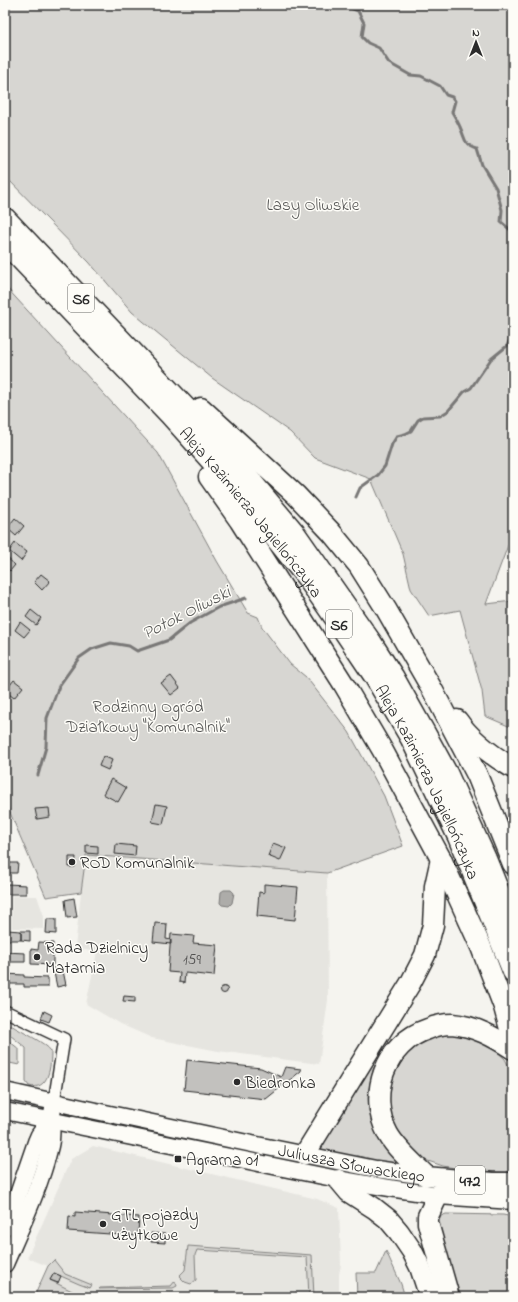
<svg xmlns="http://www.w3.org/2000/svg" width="518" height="1302" font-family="'Indie Flower',sans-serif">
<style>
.built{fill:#e6e5e0}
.green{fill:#d7d6d2;stroke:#81807e}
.water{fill:#adaca9;stroke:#797877}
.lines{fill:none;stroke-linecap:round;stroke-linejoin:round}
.stream{stroke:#797877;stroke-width:3}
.building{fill:#c2c1be;stroke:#2b2b2b}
.street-casing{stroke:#2b2b2b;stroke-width:14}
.secondary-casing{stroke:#2b2b2b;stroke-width:19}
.primary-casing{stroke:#2b2b2b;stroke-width:21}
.highway-casing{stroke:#2b2b2b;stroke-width:23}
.street{stroke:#fdfcf7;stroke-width:11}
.secondary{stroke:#fdfcf7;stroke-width:16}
.primary{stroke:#fdfcf7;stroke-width:18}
.highway{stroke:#fdfcf7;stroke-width:20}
.poi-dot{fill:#2b2b2b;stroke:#fdfcf7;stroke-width:1.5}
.labels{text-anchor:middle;stroke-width:3;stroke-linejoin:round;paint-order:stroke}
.number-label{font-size:15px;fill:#515050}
.shield{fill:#fdfcf7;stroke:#6a6a68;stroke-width:1}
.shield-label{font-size:16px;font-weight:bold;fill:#2b2b2b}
.park-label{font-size:17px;fill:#565655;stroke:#fdfcf7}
.street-label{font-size:17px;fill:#2b2b2b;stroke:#fdfcf7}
.poi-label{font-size:17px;fill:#2b2b2b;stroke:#fdfcf7;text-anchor:start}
.water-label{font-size:18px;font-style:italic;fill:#585857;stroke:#fdfcf7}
</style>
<rect width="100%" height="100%" fill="#f5f4ef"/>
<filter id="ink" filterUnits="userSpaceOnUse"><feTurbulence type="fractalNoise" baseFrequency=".025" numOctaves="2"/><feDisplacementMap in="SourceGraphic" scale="8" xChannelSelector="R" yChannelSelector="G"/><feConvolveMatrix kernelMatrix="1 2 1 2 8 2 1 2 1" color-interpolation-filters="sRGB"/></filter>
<g filter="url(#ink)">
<path class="built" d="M85,855l242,18 1,127 -9,64 -101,-13 -66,-13 -32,-14 -34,-20 11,-52 -22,-4z
M12,896h25l7,20 -1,13 -31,-1z
M93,1146l224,53 22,9 2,57 -2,9v23h-305l14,-31 -21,-8 44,-99z"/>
<path class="green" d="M5,5h508v527l-27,72 27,-3v127l-28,-12 -3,-25 -22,-81 -31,6 -18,-27 -8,-35 -32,-75 -56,-21 -25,-26 -78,-54 -80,-66 -43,-50 -84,-86z
M5,286l153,167 59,108 31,52 10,4 4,10 28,37 16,13 43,55 35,64 19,50 -76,27 -241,-18 -5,37 -35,5 -41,-96z
M11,1025c10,7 34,17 40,26 0,15 -2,40 -22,35l-3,-4v-34l-21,-17v-2z
M449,1033l21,3 21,10 14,13 8,16v97l-40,-1 -30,-5 -18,-6 -14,-8 -21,-25 -6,-39 11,-25 16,-17 19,-10z
M386,1036l7,5 -6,7 -14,22 -5,24 1,16 5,16 10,20 19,20 -87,-17z
M5,1038l14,11v16l-14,-3z
M446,1214l57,1 10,2v80h-54l-27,-79 7,1 2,-3z
M188,1246l124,9 2,42h-5l-2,-40 -110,-7 -2,5 1,25 -5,4 -6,-2 -6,-6 6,-6z
M386,1251l15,33 4,13h-48l-1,-24h20z
M54,1260l11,14 27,11 -2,3 -11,-4 -25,-11 -4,7 28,14 1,3h-45l14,-31z
M175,1281l2,5 -4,2 -74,1 1,-1 71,-2z"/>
<path class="water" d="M224,890h7l3,3 -2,10 -3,3 -7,-1 -2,-2 1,-11z"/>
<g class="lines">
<path class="stream" d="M343,5l15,6 6,12 -2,14 6,6 11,5 10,15 21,12 11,1 19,10 6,9 6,2 3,4 -3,11c3,5 6,10 8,15 6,13 3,17 17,22l5,16 14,23 6,22 -1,12 12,10
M356,497l4,-9 18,-13 7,-9 7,-22 5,-8 8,-2 6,-3 7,-11 5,-3 17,-1 8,-5 16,-19 7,-4 20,-29 16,-13 6,-15
M38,775l8,-28 1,-29 12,-32 20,-28 13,-9 19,-6 18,3 8,5 32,-11 21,-17 29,-16 27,-9"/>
</g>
<path class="building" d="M15,518l9,8 -8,10 -9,-8z
M15,543l12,9 -6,9 -12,-10z
M5,556l10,9 -5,6 -5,-4z
M41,574l9,7 -8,9 -8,-8z
M31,610l10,8 -5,7 -10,-8z
M20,622l10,8 -6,7 -9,-7z
M171,676l9,12 -9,7 -10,-12z
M14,680l9,7 -9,11 -9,-7z
M103,756l9,4 -4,10 -9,-4z
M111,779l15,9 -8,14 -15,-8z
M156,804l11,2 -4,18 -11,-2z
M49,808l1,9 -13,2 -2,-10z
M273,843l13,5 -6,13 -12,-5z
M116,844l20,2 -1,10 -20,-2z
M86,845l12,1v8l-12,-1z
M69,857h7l-1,10h-6z
M8,863h10l-1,10h-9z
M7,884l19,1v9h-19z
M264,884l34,3 -3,33 -38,-4 2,-24 5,1z
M74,898l3,19 -10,1 -2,-18z
M47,919h9v15l-10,-1z
M155,923l12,1 -1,15 5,1v4l-18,-2z
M7,930l14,1v9h-15v-2h-1v-6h2z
M21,931h9v10l-9,-1z
M171,934l23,2 -1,7 24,2 -3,31 -29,-3 -1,10 -5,-1 1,-9 -12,-1z
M39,942l14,1v22l-22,-1v-15l7,1z
M5,952l20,1v9h-20z
M62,966l4,19 -9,2 -4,-19z
M5,974l19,1v2l24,1v9h-24v-3h-19z
M220.5 990a3.5 3.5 0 1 1 7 0a3.5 3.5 0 1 1-7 0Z
M124,996l11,1v5l-12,-1z
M44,1011l8,4 -3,7 -8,-3z
M187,1060l74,8 20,9 4,-10 16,2v2l-35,28 -82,-9z
M75,1212l64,5 -1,19 -70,-5 1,-15 6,1z
M151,1233l14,1v9l-14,-1z
M54,1273l7,3 -3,7 -8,-3z"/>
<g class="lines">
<defs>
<path id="street" d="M5,1011l59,28 -10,63"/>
<g id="secondary">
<path id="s1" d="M5,1091l86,19 161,34 124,25 50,7"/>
<path d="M5,1111c70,14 140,28 210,43 75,15 148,32 223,41"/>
<path d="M5,1227l9,-21 22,-64 3,-7 11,-15"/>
<path d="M5,1264c17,-39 35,-77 45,-118 3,-12 0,-24 3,-37"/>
</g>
<path id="primary" d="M426,1176l67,6h20
M438,1195l75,5"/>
<g id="highway">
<path d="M5,218l184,193 48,53 58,69 77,110 21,33 32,57 22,40 39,86 27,67"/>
<path id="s2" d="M5,243l165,172 51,57 58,71 28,35 32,46 35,52 37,63 47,98 55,135"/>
<path d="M201,408l95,87 35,37 28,34 27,43 46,80 45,86 36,89"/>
<path d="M209,477l31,44 103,162 40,68 58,108 40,88 23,60 9,33"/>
<path d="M457,720c14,20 34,35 56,48"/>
<path d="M305,1154l105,-170 15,-29 8,-30 2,-39 6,-27"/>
<path d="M426,1176c-13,-13 -29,-26 -38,-42 -21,-39 -3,-91 40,-105 7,-3 16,-5 24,-5 23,2 42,13 61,25"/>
<path d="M339,1180l10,12 25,16 14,11 11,13 13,19 8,16 10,30"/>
<path d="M438,1195l-10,21v7l21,74"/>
</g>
</defs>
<use href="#street" class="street-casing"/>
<use href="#secondary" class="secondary-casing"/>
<use href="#primary" class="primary-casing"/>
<use href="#highway" class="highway-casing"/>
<use href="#street" class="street"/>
<use href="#secondary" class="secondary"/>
<use href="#primary" class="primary"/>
<use href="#highway" class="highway"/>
</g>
</g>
<g class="poi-dot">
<circle cx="72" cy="862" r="4"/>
<circle cx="37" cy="957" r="4"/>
<circle cx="237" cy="1082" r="4"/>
<rect x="174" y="1155" width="8" height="8" rx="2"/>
<circle cx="103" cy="1224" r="4"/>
</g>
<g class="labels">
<g class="number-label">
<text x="192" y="964">159</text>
</g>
<g class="shield">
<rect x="68" y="284" width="26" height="28" rx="3"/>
<rect x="326" y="610" width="26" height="28" rx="3"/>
<rect x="455" y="1166" width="30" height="28" rx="3"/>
</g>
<g class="shield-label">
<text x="81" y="304">S6</text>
<text x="339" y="630">S6</text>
<text x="470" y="1186">472</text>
</g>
<g class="park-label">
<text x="313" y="210">Lasy Oliwskie</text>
<text x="148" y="712">Rodzinny Ogród<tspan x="148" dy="20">Działkowy "Komunalnik"</tspan></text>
</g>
<g class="street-label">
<text dy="6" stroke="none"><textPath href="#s2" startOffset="365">Aleja Kazimierza Jagiellończyka</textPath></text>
<text dy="6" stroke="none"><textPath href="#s2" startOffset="689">Aleja Kazimierza Jagiellończyka</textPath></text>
<text dy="6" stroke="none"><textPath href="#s1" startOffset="354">Juliusza Słowackiego</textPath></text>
</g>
<g class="poi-label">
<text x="80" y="868">ROD Komunalnik</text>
<text x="45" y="953">Rada Dzielnicy<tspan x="45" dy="20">Matarnia</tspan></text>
<text x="245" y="1088">Biedronka</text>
<text x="186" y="1165">Agrarna 01</text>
<text x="111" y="1220">GTL pojazdy<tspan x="111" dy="20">użytkowe</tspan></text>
</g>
<g class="water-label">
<text transform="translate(186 612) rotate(-27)" y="6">Potok Oliwski</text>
</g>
</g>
<rect width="518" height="1302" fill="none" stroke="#fdfcf7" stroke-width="20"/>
<rect x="10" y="10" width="498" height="1282" fill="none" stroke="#2b2b2b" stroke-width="1.5" filter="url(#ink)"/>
<g transform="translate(476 42)" stroke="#fdfcf7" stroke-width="3" paint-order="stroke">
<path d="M0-3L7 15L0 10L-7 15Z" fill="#2b2b2b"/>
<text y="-6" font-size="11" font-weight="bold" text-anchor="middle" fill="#2b2b2b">N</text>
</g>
</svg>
